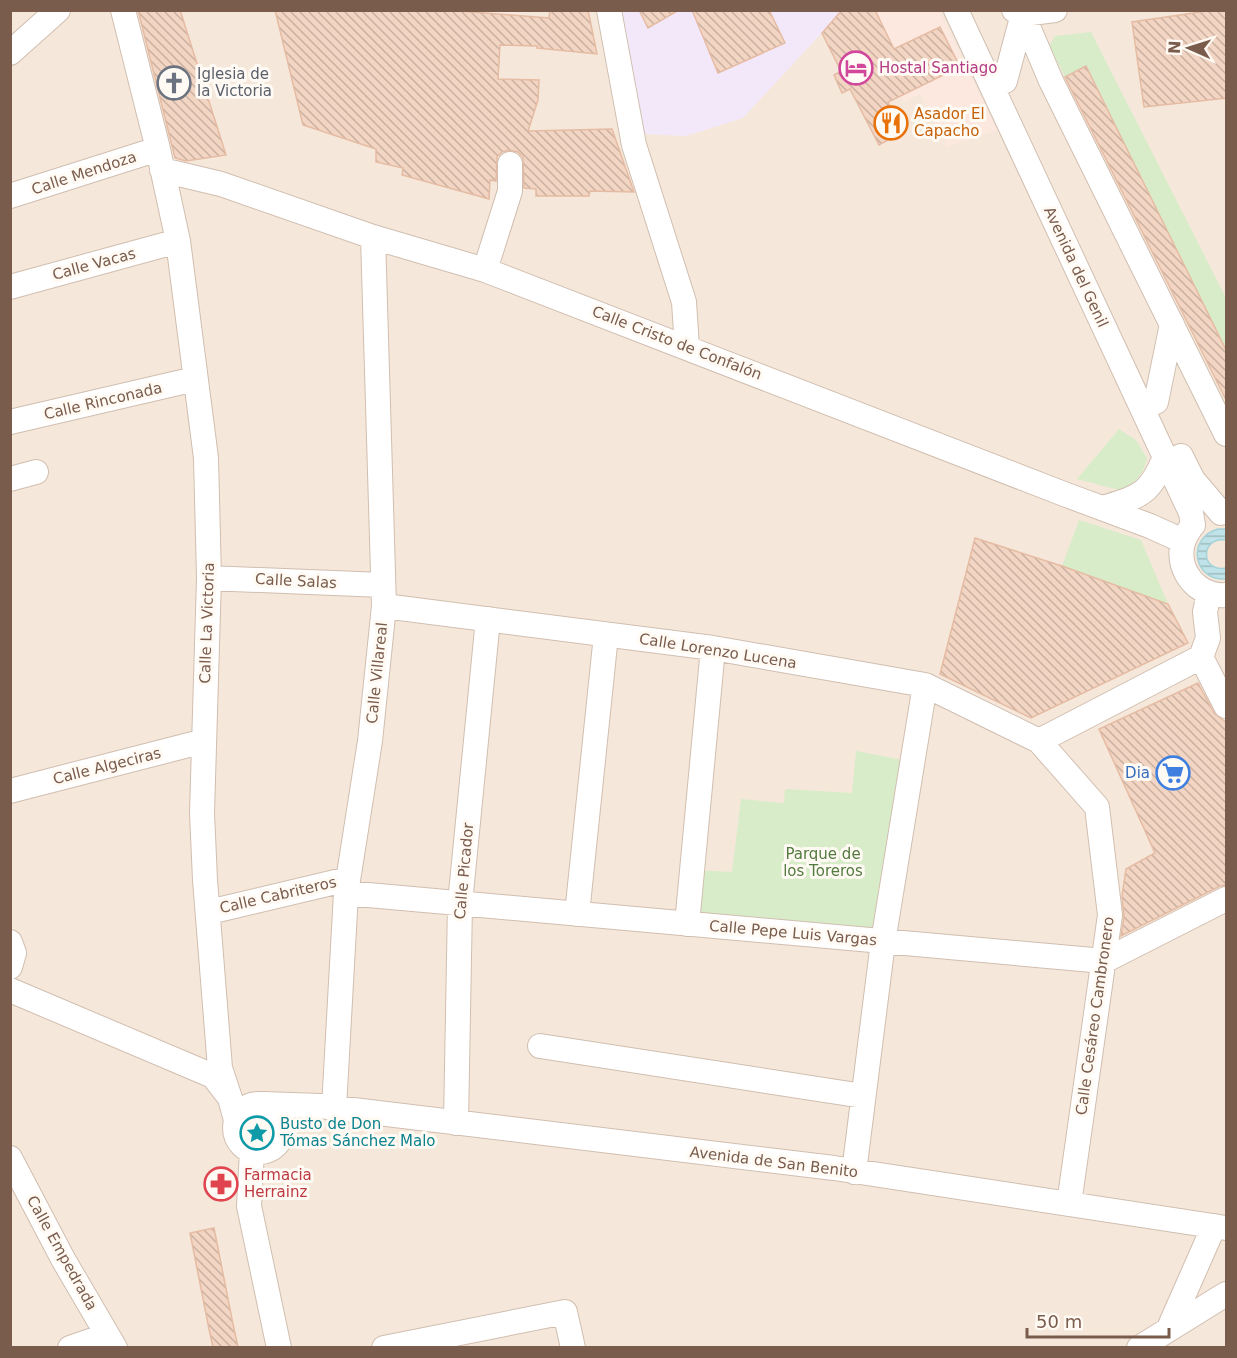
<svg xmlns="http://www.w3.org/2000/svg" width="1237" height="1358" font-family="'DejaVu Sans',sans-serif">
<style>
.residential{fill:#f5e8da}
.commercial{fill:#fde8e0}
.education{fill:#f3e8fa}
.green{fill:#d8ecc9}
.water{fill:url(#water-rules);stroke:#a5d3da;stroke-width:1.5}
.building{fill:url(#building-back-hatch);stroke:#e6bba3;stroke-width:1.5}
.lines{fill:none;stroke-linecap:round;stroke-linejoin:round}
.minor-casing{stroke:#d1beb0;stroke-width:26}
.minor{stroke:#fff;stroke-width:24}
.labels{text-anchor:middle;stroke-width:6;stroke-linejoin:round;paint-order:stroke}
.hotel-label{font-size:15px;fill:#b23c85;stroke:#fffaf3;text-anchor:start}
.worship-label{font-size:15px;fill:#5b616d;stroke:#fffaf3;text-anchor:start}
.food-label{font-size:15px;fill:#c56008;stroke:#fffaf3;text-anchor:start}
.street-label{font-size:15px;fill:#7a5c4d;stroke:#fffaf3}
.shop-label{font-size:15px;fill:#366cbe;stroke:#fffaf3;text-anchor:end}
.park-label{font-size:15px;fill:#537a41;stroke:#fffaf3}
.culture-label{font-size:15px;fill:#0d838f;stroke:#fffaf3;text-anchor:start}
.health-label{font-size:15px;fill:#be3a42;stroke:#fffaf3;text-anchor:start}
</style>
<defs>
<pattern id="water-rules" width="6" height="5" patternUnits="userSpaceOnUse" patternTransform="scale(1.5)"><rect width="6" height="5" fill="#bfe3e8"/><path d="M0 2.5h6" fill="none" stroke="#a0bbbe"/></pattern>
<pattern id="building-back-hatch" width="6" height="6" patternUnits="userSpaceOnUse" patternTransform="scale(1.5)"><rect width="6" height="6" fill="#f3d5c3"/><path d="M-1 5l2 2M0 0l6 6M5-1l2 2" fill="none" stroke="#cab0a1"/></pattern>
</defs>
<rect width="100%" height="100%" fill="#fdf6ec"/>
<path class="residential" d="M11,11h1215v1336h-1215z"/>
<path class="commercial" d="M854,11h85l58,119 -50,17 -27,-53 -16,8z"/>
<path class="education" d="M614,11h228l-99,107 -57,18 -42,-2z"/>
<path class="green" d="M1091,32l135,266v56l-140,-287 -21,10 -16,-31 6,-10z
M1119,429l17,11 11,18c-3,16 -12,27 -28,32l-42,-11z
M1079,520l62,20 27,64 -106,-38z
M856,751l57,11 -30,180 -196,-18 5,-54 40,2 9,-73 43,4 1,-14 67,4z"/>
<path class="water" d="M1218,529h8v11c-26,-4 -26,33 0,28v11c-33,2 -40,-41 -8,-50z"/>
<path class="building" d="M138,10h42l46,145 -40,6 -11,-3z
M275,10h172l102,8 1,-8h38l9,44 -60,-6v-2l-37,-1 -2,34 41,1 -1,20 -10,31 84,-2 22,63 -44,-1 -1,5h-53v-7l-12,-1 -1,-31 -5,-5 -9,-2 -7,2 -5,5 -1,24 -6,-1 -1,19 -87,-24 1,-7 -27,-6v-13l-73,-24z
M639,10h40l-31,18z
M692,10h77l16,33 -67,30z
M842,10h33l19,39 46,-22 20,40 -72,35 15,30 -24,13 -29,-56 -8,4 -8,-18 7,-4 -19,-38z
M1214,10h13v88l-83,9 -12,-85z
M1086,66l141,286v50l-162,-325z
M975,538l87,28 106,38 20,39 -157,75 -91,-44z
M1198,683l16,30 13,10v162l-7,1 -99,50 3,-19 -2,-21 4,-27 29,-16 -56,-124z
M214,1228l19,96 5,23h-25l-4,-18 -19,-96z"/>
<g class="lines">
<defs>
<path id="minor" d="M123,10l35,139 20,92 28,217 3,120 -7,235 3,67 15,188 10,30
M609,10l25,135 50,157 3,45
M956,10l235,503 2,12
M1014,10l9,4 32,-4
M1021,10l30,71 175,353
M10,53l48,-43
M1005,81l18,-67
M162,170l59,14 152,53 112,33 579,224 86,32 33,15
M10,196l148,-47
M485,270l25,-79v-27
M10,287l168,-46
M1156,402l16,-78
M10,422l185,-43
M1181,456l12,24 28,33
M10,479l26,-7
M1103,508c38,-12 46,-13 62,-51
M1190,529c-22,28 1,69 36,66
M209,578l174,7
M384,606l329,42 212,37 114,56 58,66 13,108 -41,289
M1201,657l25,49
M1039,741l162,-84 7,-19 -3,-26 4,-19
M10,791l194,-50
M346,893l758,68 122,-62
M209,912l139,-33
M577,914l29,-279
M687,924l26,-276
M10,942l4,11 -4,14
M10,990l203,86 17,22 6,22
M540,1046l323,50
M263,1104l57,2 514,62 392,60
M235 1128a24 24 0 1 1 48 0a24 24 0 1 1-48 0Z
M334,1108l12,-215 24,-152 14,-135 -11,-369
M456,1123l4,-220 28,-284
M252,1151l-3,55 30,142
M10,1158l53,101 52,89
M854,1172l29,-230 42,-257
M1169,1328l45,-102
M70,1348l37,-13
M384,1348l181,-36 8,36
M1139,1348l87,-54"/>
</defs>
<use href="#minor" class="minor-casing"/>
<use href="#minor" class="minor"/>
</g>
<defs>
<symbol id="hotel-ring" viewBox="-11 -11 22 22"><circle r="9.5" fill="#fffaf3" stroke="#d1479c" stroke-width="1.5"/><path d="M-6-4.5h1.5V1H6V5H4.5V3h-9V5H-6ZM-4 0a1.8 1.8 0 1 1 3.6 0ZM.5 0V-2.5h3Q6-2.5 6 0Z" fill="#d1479c"/></symbol>
<symbol id="church-ring" viewBox="-11 -11 22 22"><circle r="9.5" fill="#fffaf3" stroke="#6b7280" stroke-width="1.5"/><path d="M-1.2-6h2.4v3.5h3.3v2.4h-3.3V6h-2.4V-.1h-3.3v-2.4h3.3Z" fill="#6b7280"/></symbol>
<symbol id="restaurant-ring" viewBox="-11 -11 22 22"><circle r="9.5" fill="#fffaf3" stroke="#e8710a" stroke-width="1.5"/><path d="M-5-6h1v4h1v-4h1v4h1v-4h1v5L-1.5 .5V6h-2V.5L-5-1ZM5-6V6H3V1.5H1.5Q1.5-4 5-6Z" fill="#e8710a"/></symbol>
<symbol id="supermarket-ring" viewBox="-11 -11 22 22"><circle r="9.5" fill="#fffaf3" stroke="#3f7fe0" stroke-width="1.5"/><path d="M-6-5.5h2.5l.6 2H6L4.5 2H-2.5L-4.4-4H-6ZM-1.5 3.2a1.3 1.3 0 1 0 .1 0ZM3 3.2a1.3 1.3 0 1 0 .1 0Z" fill="#3f7fe0"/></symbol>
<symbol id="sight-ring" viewBox="-11 -11 22 22"><circle r="9.5" fill="#fffaf3" stroke="#0f9aa8" stroke-width="1.5"/><path d="M0-6L1.8-2.2L6-1.7L2.9 1.2L3.7 5.4L0 3.3L-3.7 5.4L-2.9 1.2L-6-1.7L-1.8-2.2Z" fill="#0f9aa8"/></symbol>
<symbol id="pharmacy-ring" viewBox="-11 -11 22 22"><circle r="9.5" fill="#fffaf3" stroke="#e0444e" stroke-width="1.5"/><path d="M-2-6h4v4h4v4h-4v4h-4v-4h-4v-4h4Z" fill="#e0444e"/></symbol>
</defs>
<g fill-rule="evenodd">
<use href="#hotel-ring" x="837" y="49" width="38" height="38"/>
<use href="#church-ring" x="155" y="64" width="38" height="38"/>
<use href="#restaurant-ring" x="872" y="104" width="38" height="38"/>
<use href="#supermarket-ring" x="1154" y="754" width="38" height="38"/>
<use href="#sight-ring" x="238" y="1114" width="38" height="38"/>
<use href="#pharmacy-ring" x="202" y="1165" width="38" height="38"/>
</g>
<g class="labels">
<g class="hotel-label">
<text x="879" y="73">Hostal Santiago</text>
</g>
<g class="worship-label">
<text x="197" y="79">Iglesia de<tspan x="197" dy="17">la Victoria</tspan></text>
</g>
<g class="food-label">
<text x="914" y="119">Asador El<tspan x="914" dy="17">Capacho</tspan></text>
</g>
<g class="street-label">
<text transform="translate(84 173) rotate(-18)" y="5">Calle Mendoza</text>
<text transform="translate(94 264) rotate(-15)" y="5">Calle Vacas</text>
<text transform="translate(1076 267) rotate(65)" y="5">Avenida del Genil</text>
<text transform="translate(677 343) rotate(21)" y="5">Calle Cristo de Confalón</text>
<text transform="translate(103 401) rotate(-13)" y="5">Calle Rinconada</text>
<text transform="translate(296 581) rotate(3)" y="5">Calle Salas</text>
<text transform="translate(207 623) rotate(-88)" y="5">Calle La Victoria</text>
<text transform="translate(718 651) rotate(9)" y="5">Calle Lorenzo Lucena</text>
<text transform="translate(377 673) rotate(-84)" y="5">Calle Villareal</text>
<text transform="translate(107 766) rotate(-14)" y="5">Calle Algeciras</text>
<text transform="translate(464 871) rotate(-85)" y="5">Calle Picador</text>
<text transform="translate(278 895) rotate(-13)" y="5">Calle Cabriteros</text>
<text transform="translate(793 933) rotate(5)" y="5">Calle Pepe Luis Vargas</text>
<text transform="translate(1095 1016) rotate(-82)" y="5">Calle Cesáreo Cambronero</text>
<text transform="translate(774 1162) rotate(7)" y="5">Avenida de San Benito</text>
<text transform="translate(62 1253) rotate(61)" y="5">Calle Empedrada</text>
</g>
<g class="shop-label">
<text x="1150" y="778">Dia</text>
</g>
<g class="park-label">
<text x="823" y="859">Parque de<tspan x="823" dy="17">los Toreros</tspan></text>
</g>
<g class="culture-label">
<text x="280" y="1129">Busto de Don<tspan x="280" dy="17">Tómas Sánchez Malo</tspan></text>
</g>
<g class="health-label">
<text x="244" y="1180">Farmacia<tspan x="244" dy="17">Herrainz</tspan></text>
</g>
</g>
<rect width="1237" height="1358" fill="none" stroke="#7a5c4d" stroke-width="24"/>
<g transform="translate(1189 48) rotate(273)" stroke="#fffaf3" stroke-width="4.5" paint-order="stroke">
<path d="M0-4.5L10 22L0 15L-10 22Z" fill="#7a5c4d"/>
<text y="-9" font-size="16" font-weight="bold" text-anchor="middle" fill="#7a5c4d">N</text>
</g>
<path d="M1027 1328v9h142v-9" fill="none" stroke="#7a5c4d" stroke-width="3"/>
<text x="1036" y="1328" font-size="18" fill="#7a5c4d" stroke="#fffaf3" stroke-width="4.5" paint-order="stroke">50 m</text>
</svg>
